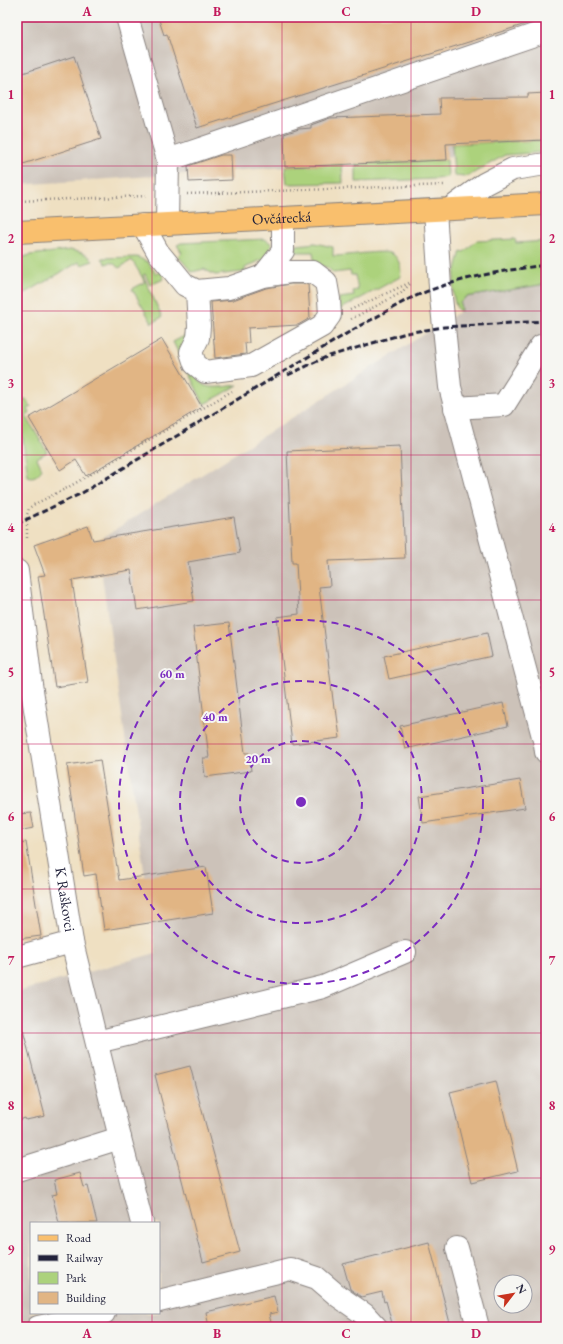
<svg xmlns="http://www.w3.org/2000/svg" width="563" height="1344" font-family="'EB Garamond',serif">
<style>
.industrial{fill:#ccc2b9;fill-rule:evenodd}
.green{fill:#acd27c;stroke:#677a5c}
.building{fill:#e1b584}
.lines{fill:none;stroke-linecap:round;stroke-linejoin:round}
.minor-casing{stroke:#88817e;stroke-width:24}
.major-casing{stroke:#88817e;stroke-width:24}
.path{stroke:#88817e;stroke-width:2.5;stroke-dasharray:1 3;stroke-linecap:butt}
.minor{stroke:#fff;stroke-width:22}
.major{stroke:#f9bf6d;stroke-width:22}
.rail{stroke:#22223b;stroke-width:3;stroke-dasharray:6 3;stroke-linecap:butt}
.grid{fill:none;stroke:#c2185b;stroke-width:1;stroke-opacity:0.55}
.ring{fill:none;stroke:#7b2cbf;stroke-width:2;stroke-dasharray:7 5}
.labels{text-anchor:middle;stroke-width:4;stroke-linejoin:round;paint-order:stroke}
.street-label{font-size:15px;fill:#22223b;stroke:#f6f6f2}
.centre{fill:#7b2cbf;stroke:#f6f6f2;stroke-width:2}
.ring-label{font-size:12px;text-anchor:middle;font-weight:bold;fill:#7b2cbf;stroke:#f6f6f2;stroke-width:4;stroke-linejoin:round;paint-order:stroke}
.neatline{fill:none;stroke:#c2185b;stroke-width:1.5}
.grid-label{font-size:13px;text-anchor:middle;font-weight:bold;fill:#c2185b}
</style>
<rect width="100%" height="100%" fill="#f6f6f2"/>
<filter id="ink" filterUnits="userSpaceOnUse"><feTurbulence type="fractalNoise" baseFrequency=".025" numOctaves="2"/><feDisplacementMap in="SourceGraphic" scale="8" xChannelSelector="R" yChannelSelector="G"/><feConvolveMatrix kernelMatrix="1 2 1 2 8 2 1 2 1" color-interpolation-filters="sRGB"/></filter>
<filter id="wash" filterUnits="userSpaceOnUse"><feTurbulence type="fractalNoise" baseFrequency=".012" numOctaves="4" result="noise"/><feDisplacementMap in="SourceGraphic" scale="16" xChannelSelector="R" yChannelSelector="G"/><feGaussianBlur stdDeviation="0.9" result="paint"/><feColorMatrix in="noise" values="0 0 0 0 0 0 0 0 0 0 0 0 0 0 0 0 0 1.4 0 .05"/><feComposite in="paint" operator="in"/></filter>
<g filter="url(#wash)">
<rect width="100%" height="100%" fill="#efe0c2"/>
<path class="industrial" d="M17,17h529v133l-529,35z
M546,284v1043h-529v-335l139,-39 -59,-412 364,-230 -1,-8 6,-6zM31,1223h128v90h-128zM501,1282h24v24h-24z"/>
<path class="green" d="M546,140v12l-41,3 -33,19 -7,3 -11,-1 -2,-32z
M447,160l1,17 -12,2 -80,3v-18z
M342,164l1,19 -56,1 -2,-17z
M265,239l7,5 -3,8 -6,11 -2,-3 -16,8v4h-2l-28,3 -11,-6 -12,3 -14,-16 4,-3 -5,-8 4,-2z
M515,239l1,4 30,-2v43l-80,13 -6,6 1,8 -3,-1c-10,-18 -2,-41 3,-59l3,1 12,-11z
M315,243l18,4v9c13,0 47,-6 57,-3 6,2 8,7 10,12 1,5 1,8 0,12l-61,33v-12l15,-2 -1,-5 5,-1 -3,-15h-4l-1,-4 -17,2c-5,-7 -10,-7 -18,-8l-2,-13h-18l2,-7z
M70,250c8,2 18,3 23,11l-12,4 -2,-3 -62,36v-36l7,-5 6,-2z
M137,257l11,5 8,12 5,-3 3,8 -14,6 -5,-11 -2,1 19,42 -10,6 -20,-34 13,-7 -13,-22 -13,8c-5,-4 -7,-7 -13,-4l-4,-6z
M190,333c1,17 -2,51 20,54 8,1 19,-1 28,-2l-15,9 -19,10 -31,-62z
M26,399l5,8 -3,2 2,4 -4,3 21,36 -10,6 5,11c-3,5 -8,10 -14,7l-10,-72z"/>
<g id="blocks">
<path class="building" d="M158,17h377v4l-338,107 -30,-94 -3,1z
M74,56l27,83 -84,27v-91z
M546,93v47l-100,4 1,16 -162,7 -1,-33 15,-5 12,-1v-3l19,-7 110,-4 -1,-16 89,-1v-3z
M221,155h10l1,25 -43,2 -1,-16z
M291,284h17l2,34 -12,7 -50,3 1,15h-4l1,11 -31,4 -4,-56 22,-2 33,-12z
M162,339l40,68 -116,69 -10,-16 -16,10 -31,-52z
M400,446l5,112 -77,3 2,25 -11,1 15,121h2l4,30 -48,6 -15,-127 22,-3 -3,-51h-4l-5,-112z
M234,517l6,36 -52,9 6,39 -57,9 -6,-40 -59,10 16,102 -33,5 -17,-111 7,-1 -11,-30 54,-19 5,14z
M229,623l16,130h4l2,18 -46,6 -2,-19h6l-16,-131z
M487,633l5,23 -103,23 -5,-23z
M503,703l5,23 -103,23 -5,-23z
M100,760l19,120 87,-13 7,46 -109,17 -8,-56 -12,2 -17,-111z
M520,780l5,28 -102,15 -4,-27z
M31,813l3,15 -17,3v-17z
M26,842l15,94 -23,3 -1,-11v-85z
M23,1030l22,86 -19,4 -1,-2 -8,3v-90z
M190,1066l50,186 -37,10 -48,-187z
M496,1081l22,90 -46,11 -22,-90z
M80,1173l4,14 4,-1 9,37h-38l-7,-28 5,-1 -3,-14z
M429,1242l22,85h-58l-7,-26 -2,1 -2,-10 -21,5 -11,-8 -7,-25z
M274,1296l4,16 -9,2 3,13h-63l-3,-15z"/>
</g>
</g>
<g filter="url(#ink)">
<use href="#blocks" fill-opacity="0" stroke="#88817e" stroke-width="1"/>
<g class="lines">
<defs>
<g id="minor">
<path d="M127,17l41,143 378,-129"/>
<path d="M450,209l34,-25 29,-15 33,-5"/>
<path d="M435,210l5,77 10,100 95,357 1,8"/>
<path d="M167,224l1,-64"/>
<path d="M143,225l15,27 27,33 12,6 32,-3 34,-12 27,-4h23l13,10 3,17 1,16 -8,11 -71,40 -46,6 -10,-8 -4,-12 7,-14 1,-12 -2,-35"/>
<path d="M263,276l20,-25v-33"/>
<path d="M455,408l49,-3 37,-59h5"/>
<path id="s1" d="M17,571l14,113 41,258 48,196 22,85"/>
<path d="M17,957l55,-15"/>
<path d="M97,1042l226,-55 82,-35"/>
<path d="M17,1170l103,-32"/>
<path d="M457,1248l21,79"/>
<path d="M159,1301l131,-32 27,9 21,18 26,18 12,13"/>
<path d="M38,1327l66,-14"/>
</g>
<g id="major">
<path id="s2" d="M17,232l529,-28"/>
</g>
</defs>
<use href="#minor" class="minor-casing"/>
<use href="#major" class="major-casing"/>
<path class="path" d="M187,194l259,-9
M17,201l129,-5
M350,310l59,-27
M351,319l50,-26 11,-11
M27,538v-23l2,-7 6,-4 32,-16 165,-97"/>
<use href="#minor" class="minor"/>
<use href="#major" class="major"/>
<path class="rail" d="M288,375l38,-18 80,-24 38,-6 102,-6
M17,524l65,-31 279,-168c16,-8 31,-17 46,-25 44,-21 92,-29 139,-35"/>
</g>
</g>
<path class="grid" d="M152,17v1206M282,17v1310M411,17v1310M17,166h529M17,311h529M17,455h529M17,600h529M17,744h529M17,889h529M17,1033h529M17,1178h529M152,1313v14"/>
<g class="ring">
<circle cx="301" cy="802" r="61"/>
<circle cx="301" cy="802" r="121"/>
<circle cx="301" cy="802" r="182"/>
</g>
<g class="labels">
<g class="street-label">
<text dy="5" stroke="none"><textPath href="#s2" startOffset="265">Ovčárecká</textPath></text>
<text dy="5" stroke="none"><textPath href="#s1" startOffset="332">K Raškovci</textPath></text>
</g>
</g>
<circle cx="301" cy="802" r="6" class="centre"/>
<g class="ring-label">
<text x="172" y="678">60 m</text>
<text x="215" y="721">40 m</text>
<text x="258" y="763">20 m</text>
</g>
<rect width="563" height="1344" fill="none" stroke="#f6f6f2" stroke-width="44"/>
<rect x="30" y="1222" width="130" height="92" fill="#f6f6f2" stroke="#a1a1a9"/>
<rect x="38" y="1235" width="20" height="6" fill="#f9bf6d" stroke="#a1a1a9"/>
<text x="66" y="1242" font-size="12" fill="#22223b">Road</text>
<rect x="38" y="1255" width="20" height="6" fill="#22223b" stroke="#a1a1a9"/>
<text x="66" y="1262" font-size="12" fill="#22223b">Railway</text>
<rect x="38" y="1272" width="20" height="12" fill="#acd27c" stroke="#a1a1a9"/>
<text x="66" y="1282" font-size="12" fill="#22223b">Park</text>
<rect x="38" y="1292" width="20" height="12" fill="#e1b584" stroke="#a1a1a9"/>
<text x="66" y="1302" font-size="12" fill="#22223b">Building</text>
<g transform="translate(513 1294) rotate(59)"><circle r="19" fill="#f6f6f2" stroke="#a1a1a9"/>
<path d="M0-3L7 15L0 10L-7 15Z" fill="#c8321e"/>
<text y="-6" font-size="11" font-weight="bold" text-anchor="middle" fill="#22223b">N</text>
</g>
<rect x="22" y="22" width="519" height="1300" class="neatline"/>
<g class="grid-label">
<text x="87" y="16">A</text>
<text x="217" y="16">B</text>
<text x="346" y="16">C</text>
<text x="476" y="16">D</text>
<text x="11" y="99">1</text>
<text x="552" y="99">1</text>
<text x="11" y="243">2</text>
<text x="552" y="243">2</text>
<text x="11" y="388">3</text>
<text x="552" y="388">3</text>
<text x="11" y="532">4</text>
<text x="552" y="532">4</text>
<text x="11" y="677">5</text>
<text x="552" y="677">5</text>
<text x="11" y="821">6</text>
<text x="552" y="821">6</text>
<text x="11" y="965">7</text>
<text x="552" y="965">7</text>
<text x="11" y="1110">8</text>
<text x="552" y="1110">8</text>
<text x="11" y="1254">9</text>
<text x="552" y="1254">9</text>
<text x="87" y="1338">A</text>
<text x="217" y="1338">B</text>
<text x="346" y="1338">C</text>
<text x="476" y="1338">D</text>
</g>
</svg>
